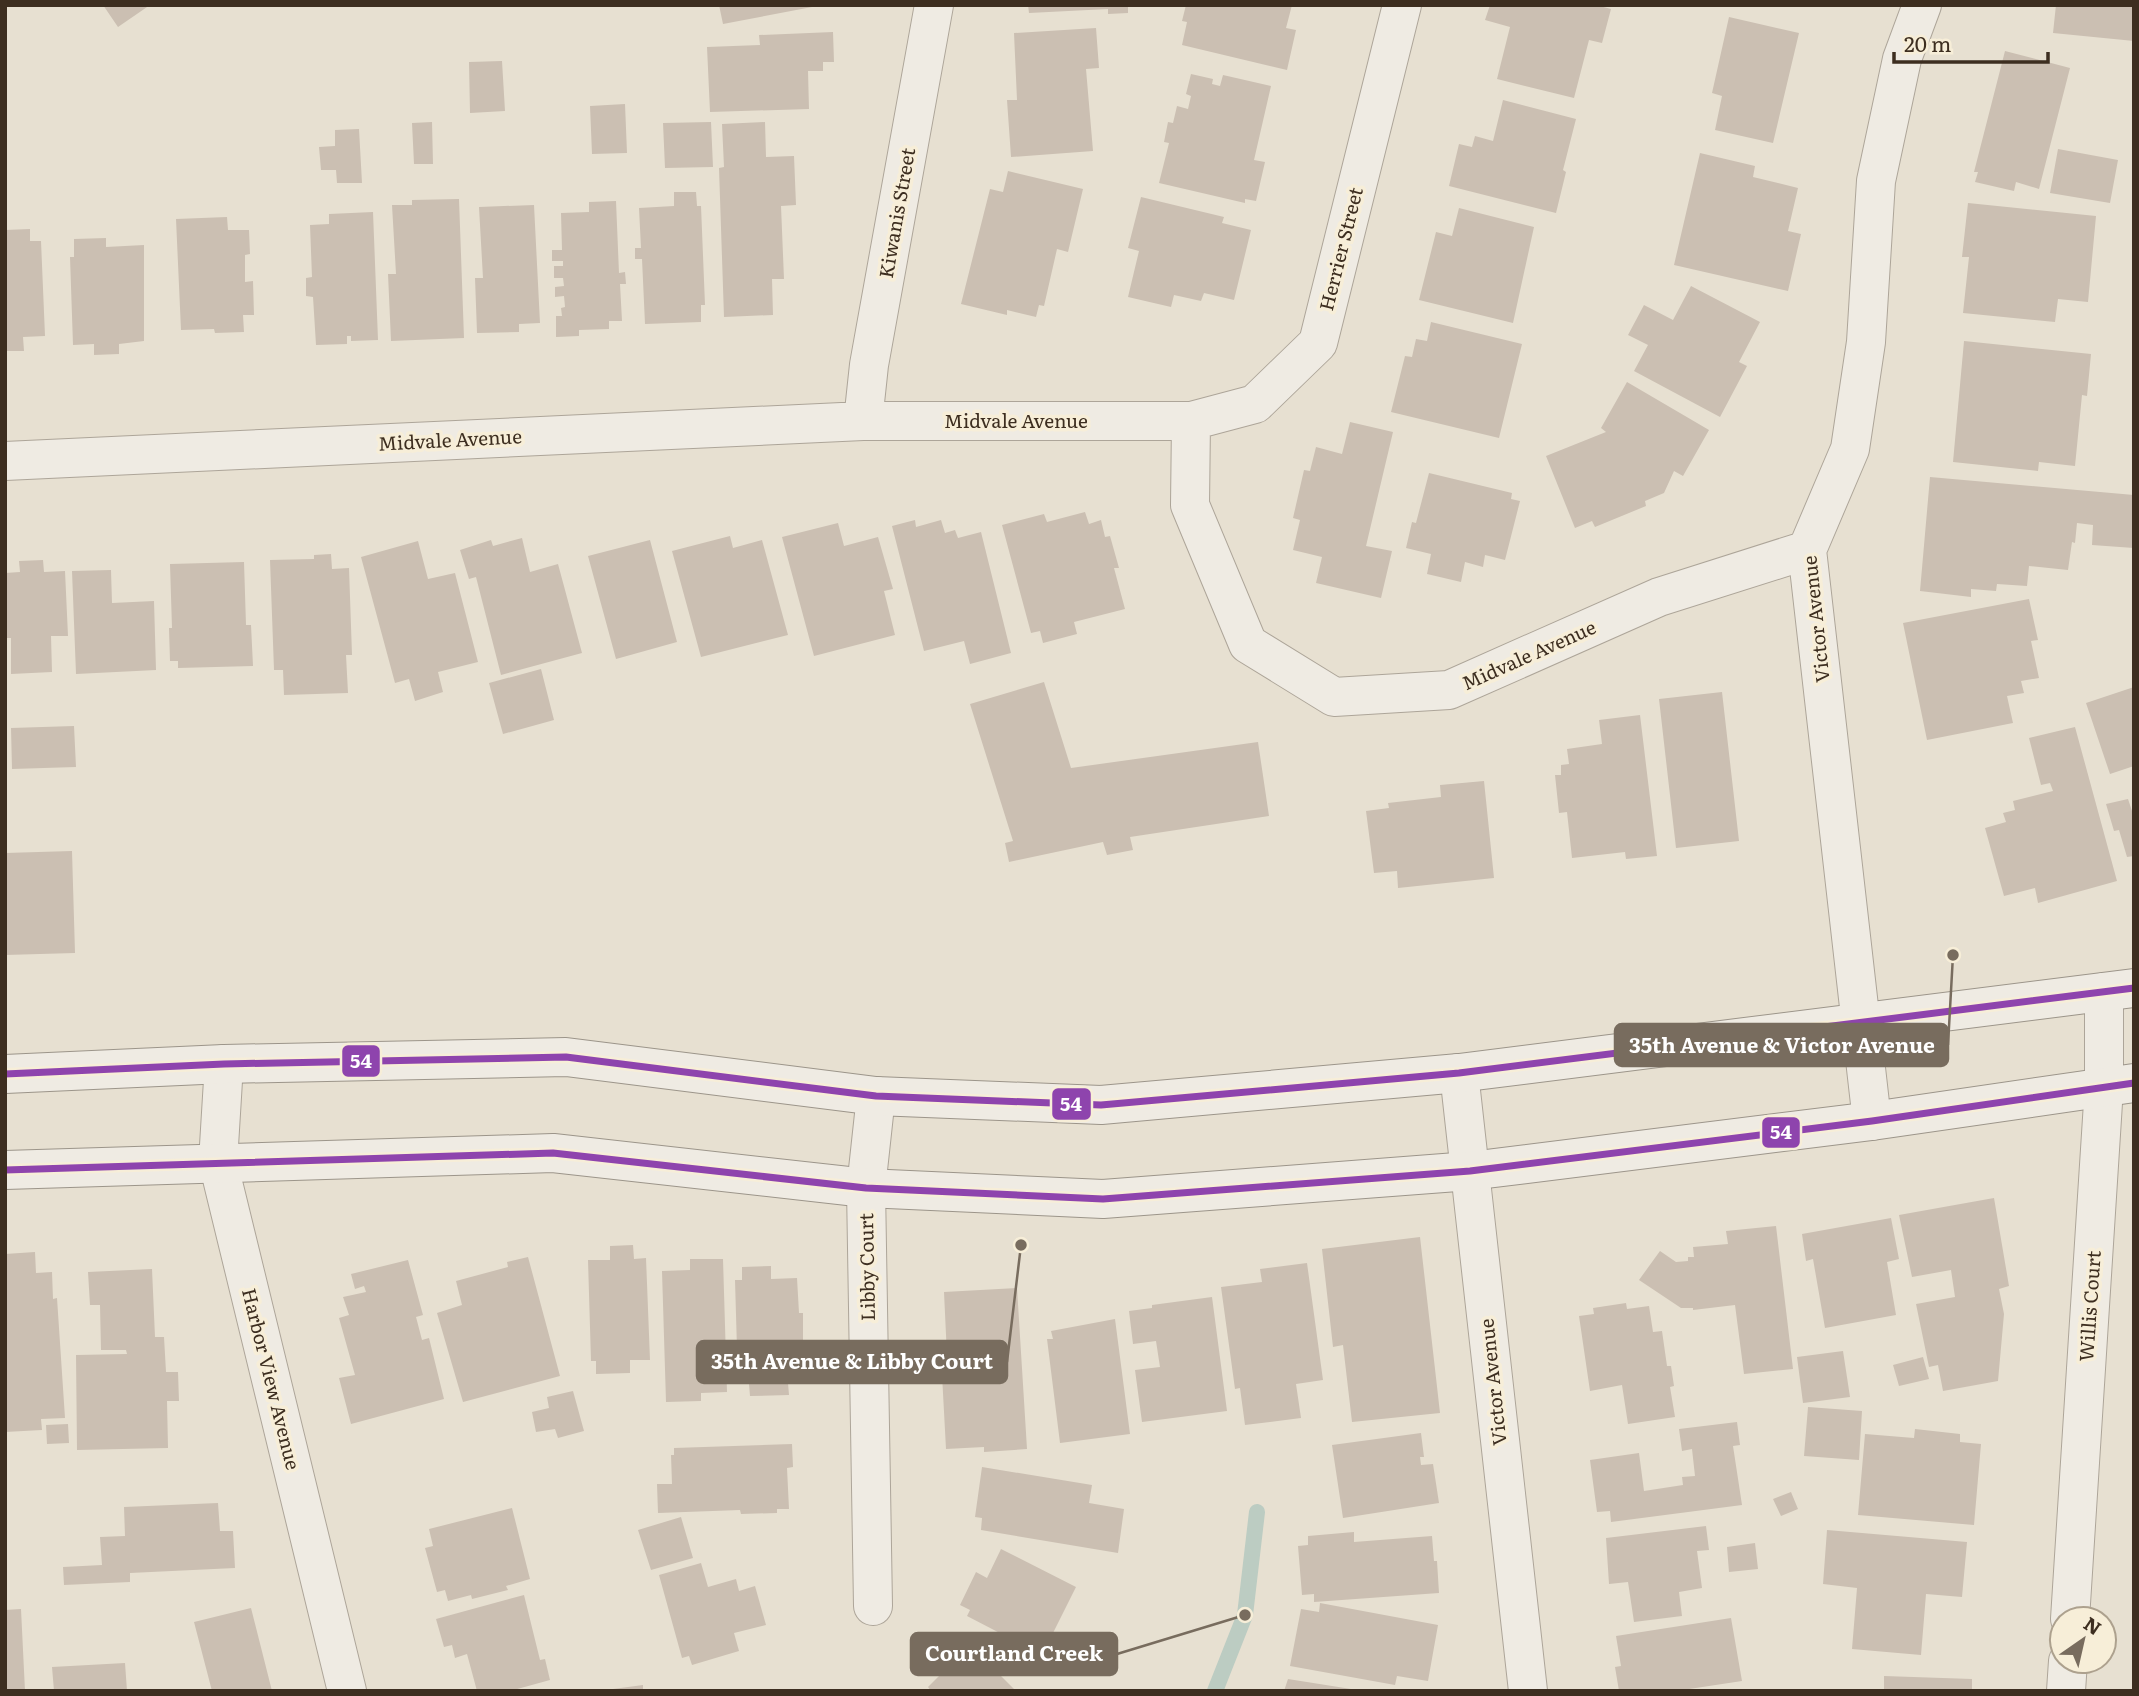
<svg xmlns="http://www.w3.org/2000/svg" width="2139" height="1696" font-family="Literata,serif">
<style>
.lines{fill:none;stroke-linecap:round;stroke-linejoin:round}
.stream{stroke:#bcccc2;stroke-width:16}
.building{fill:#cbbfb2}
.minor-casing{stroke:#ada599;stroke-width:40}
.secondary-casing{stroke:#9c958a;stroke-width:40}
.minor{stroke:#efebe3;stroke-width:38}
.secondary{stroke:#efebe3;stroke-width:38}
.bus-1-casing{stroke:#f7eed8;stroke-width:12}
.bus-1{stroke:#8e44ad;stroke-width:7}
.labels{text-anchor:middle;stroke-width:7;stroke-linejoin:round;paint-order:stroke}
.street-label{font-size:19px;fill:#3d2e20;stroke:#f7eed8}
.leader{fill:none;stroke:#786c5e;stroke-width:2.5}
.callout-dot{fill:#786c5e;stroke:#f7eed8;stroke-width:2.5}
.callout{fill:#786c5e;stroke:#786c5e;stroke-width:2.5}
.callout-label{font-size:21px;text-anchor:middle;font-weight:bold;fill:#fff}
.line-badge{stroke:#f7eed8;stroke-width:2.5}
.badge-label{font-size:19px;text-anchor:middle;font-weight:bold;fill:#fff}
</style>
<rect width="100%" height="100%" fill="#e7e0d1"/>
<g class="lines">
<path class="stream" d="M1215,1691l30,-76 12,-103"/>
</g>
<path class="building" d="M103,5h47l-32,22z
M719,5h93v2l-89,17z
M1028,5h100v8l-20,1v-5l-79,4z
M1186,5h106l-6,23 10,2 -9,40 -105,-25 5,-23 -5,-1z
M1490,5h106l15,4 -9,34 -13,-3 -15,58 -77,-19 13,-52 -25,-7z
M2056,5h78v36l-81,-8z
M1729,17l70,16 -26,110 -58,-13 7,-34 -10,-3z
M1096,28l3,40 -13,1 7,82 -82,6 -4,-57h10l-3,-67z
M833,32l1,30h-11v9h-15l1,38 -99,3 -3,-65 53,-2 -1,-10z
M2005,51l65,17 -31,121 -23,-7 -2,9 -39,-9 3,-10h-4z
M502,61l3,50 -35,2 -1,-51z
M1191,74l22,5 -1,5 8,2 3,-11 48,11 -17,74 11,2 -9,39 -11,-2v4l-86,-20 10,-40 -5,-1 4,-20 5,1 4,-17 11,3 3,-13 -5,-2z
M1503,100l73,19 -13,51 3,2 -10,41 -107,-27 10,-42 13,3 3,-11 18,5z
M625,104l2,49 -35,1 -2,-48z
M432,122l1,42h-19l-2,-41z
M711,122l2,45 -48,1 -2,-45z
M765,122l1,35 28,-1 2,49 -15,1 3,73h-12l1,36 -49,2 -5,-149 5,-1 -2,-43z
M359,129l3,54h-25l-1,-13h-15l-2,-23 16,-1v-16z
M2058,149l60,11 -8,43 -60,-10z
M1700,153l55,13 -2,11 45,11 -10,43 13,3 -13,57 -114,-26z
M1008,171l75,18 -15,63 -11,-3 -13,57 -5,-1 -3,12 -29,-7v5l-46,-11 29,-115 13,3z
M674,192h22l1,14h4l4,99h-4v17l-56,2 -3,-65h-7v-11h6l-2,-40 35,-2z
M1141,197l83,20 -2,6 29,7 -17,70 -30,-7 -3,8 -27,-6 -3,12 -43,-10 11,-46 -11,-3z
M459,199l5,139 -73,3 -3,-67h8l-4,-69h20v-5z
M616,201l3,72 6,-1 1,12h-6l2,37h-13v8l-30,1v6l-23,1v-21h6l-1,-8 4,-1 -1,-11 -9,1v-10l9,-1 -1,-8h-9v-12h9v-5h-11v-11h10l-1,-37 28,-1v-10z
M1968,203l128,13 -8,86 -30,-3 -3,23 -92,-9 6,-56h-7z
M534,205l6,118 -21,1v8l-42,1 -2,-55h8l-4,-71z
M1459,208l75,19 -21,96 -94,-23 17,-68 16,4z
M373,212l5,128 -27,1v-5h-4v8l-31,1 -3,-48 -7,-1v-18l6,-1 -2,-52 19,-1v-10z
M227,217l1,13h21l1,24 -5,1v27l8,-1 1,34h-11l1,17 -29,1 -1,-4 -33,1 -5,-111z
M30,229v12h11l4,95 -22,1 1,14h-19v-121z
M106,238v9l38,-2v96l-25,3v10l-25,1v-11l-21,1 -3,-88h4v-18z
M1691,286l69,36 -21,40 8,4 -27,51 -86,-46 14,-26 -20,-10 16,-30 29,15z
M1431,322l91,22 -23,94 -108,-26 14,-56 7,1 4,-18 11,2z
M1964,341l127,13 -4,42 -5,-1 -7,71 -36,-4 -1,9 -85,-9z
M1627,382l82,48 -26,46 -9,-5 -10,22 -19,8 1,5 -51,21 -3,-6 -17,7 -29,-72 60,-24 -5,-4z
M1350,422l43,10 -27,114 26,5 -11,47 -65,-15 6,-26 -29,-7 7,-30 -7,-2 11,-48 6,1 6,-24 26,7z
M1429,473l83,20 -1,6 9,2 -15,59 -20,-5 -2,12 -18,-5 -4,20 -34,-8 4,-20 -25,-6 6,-26 4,1z
M1930,477l204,18v53l-42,-3 1,-20 -16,-2 -2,20 -3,-1 -4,28 -39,-4 -2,20 -30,-2 -1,7 -25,-2v8l-51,-6z
M1085,512l4,12 12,-4 4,17 5,-1 9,32h-5l11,41 -51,13 3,12 -34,9 -3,-12 -9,2 -29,-108 42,-11 3,8z
M915,520l1,7 25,-7 4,13 10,-3 3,8 23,-6 30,121 -41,11 -6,-23 -40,10 -32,-125z
M838,523l6,23 34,-9 15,52 -9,2 11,44 -81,21 -32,-119z
M730,536l3,12 29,-8 26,95 -87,22 -29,-106z
M522,538l8,34 28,-8 24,89 -81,22 -25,-98 -7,2 -9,-29 31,-10 2,6z
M650,540l27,102 -61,17 -28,-103z
M418,541l10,38 27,-6 23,89 -40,10 5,20 -28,9 -6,-22 -14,4 -34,-126z
M331,554l1,15 17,-1 3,87h-6l2,38 -64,2 -1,-25h-9l-4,-110 44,-1v-4z
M43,560l1,12 21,-1 3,65h-17l1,36 -41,2v-36h-5l-1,-65 15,-1 -1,-11z
M244,562l2,63h5l2,41 -75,2v-7h-8l-1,-33h3l-2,-64z
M111,570l1,33 42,-2 2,69 -80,4 -4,-103z
M2029,599l9,41 -7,1 8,37 -18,3 3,12 -17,3 6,27 -86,17 -24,-117z
M541,669l13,51 -51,14 -14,-51z
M1044,682l27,86 187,-26 11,74 -139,21 3,13 -26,5 -4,-13 -94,20 -4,-19 8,-2 -43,-137z
M2134,687v79l-24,8 -24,-71z
M1722,692l17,149 -63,7 -17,-149z
M1640,715l17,141 -31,3 -1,-7 -53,6 -5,-46 -8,1 -4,-38h6v-10l8,-1 -2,-15 35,-5 -3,-24z
M74,726l2,41 -64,2 -1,-41z
M2075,727l42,154 -79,22 -3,-15 -31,8 -19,-68 21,-6 -3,-9 12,-3 -2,-9 40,-10 -3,-8 -9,2 -12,-47z
M1484,781l10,97 -96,10 -1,-17 -23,2 -8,-62 23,-3 -1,-5 53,-6 -1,-12z
M2128,799l6,18v39l-7,1 -8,-27 -5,1 -8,-27z
M72,851l3,102 -70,2v-102z
M1994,1198l15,88 -10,3 5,25 -6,67 -55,10 -5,-26 -9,2 -13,-63 39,-7 -4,-27 -39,7 -13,-62z
M1891,1218l8,41 -12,3 9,53 -71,13 -12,-69 -7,2 -4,-27z
M1776,1226l17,143 -49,5 -9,-69 -42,5v-2h-12l-42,-28 21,-29 16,11 12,-1v-4h6l-1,-10 35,-3 -2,-13z
M1420,1237l20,176 -88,9 -9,-77 -10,2 -11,-98z
M633,1245l1,14 12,-1 4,102h-20v13l-34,1v-13h-5l-3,-101h22v-14z
M35,1252l1,21 16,-1 1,27 4,-1 8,120 -24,1 1,11 -37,2v-178z
M528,1257l32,119 -97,26 -26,-89 25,-8 -6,-24 52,-14 -1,-5z
M690,1259h33l4,133 -26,1v8l-35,1 -4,-131 28,-1z
M408,1260l15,55 -7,2 6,23 7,-2 15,61 -93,25 -12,-46 16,-3 -16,-57 10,-3 -6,-18 23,-5 -2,-6 -9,3 -4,-15z
M1307,1263l16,117 -27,4 5,34 -56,7 -5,-37 -5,1 -14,-102 41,-5 -2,-13z
M771,1266v13l26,-1 2,35h4v29l-3,-1 1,41 -13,1 1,12 -39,1 -1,-12h-11l-3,-104h7v-13z
M152,1269l3,68h9l2,35h12l1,29h-12l1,47 -91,2 -1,-95 51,-1 -1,-4h-25l-1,-45h-10l-2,-33z
M1017,1288l10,161 -43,3v-5l-38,2 -5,-93h6l-3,-64z
M1212,1297l15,114 -85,11 -7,-52 25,-3 -4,-26 -23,3 -4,-33 23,-3v-3z
M1626,1303l1,6 22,-3 4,26 9,-1 5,35h4l3,20 -4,1 5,30 -47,7 -6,-39 -32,6 -11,-75 15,-2 -1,-6z
M1115,1319l15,115 -70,9 -13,-104h6l-2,-8z
M1843,1351l7,46 -47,6 -6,-46z
M1923,1357l6,22 -30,7 -6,-21z
M573,1391l11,40 -26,7 -3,-9 -19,3 -4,-20 17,-4 -2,-11z
M1808,1407l54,4 -3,49 -55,-4z
M1737,1422l3,23 -7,1 9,59 -131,17 -1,-11 -13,1 -7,-52 49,-7 5,38 39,-6 -1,-8 13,-1 -3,-27 -10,2 -3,-22z
M68,1424l1,19 -22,1 -1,-19z
M1915,1429l45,5v8l21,2 -7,81 -116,-10 7,-81 49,4z
M1421,1433l3,24h-4l1,8 12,-1 6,39 -96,15 -11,-73z
M792,1444l1,23 -6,1 2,41h-12v4l-36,1 -1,-4 -82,3 -1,-29h15l-1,-29h3v-7z
M982,1467l110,18 -3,18 35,6 -6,44 -137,-23 1,-12 -7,-1z
M1791,1492l7,17 -17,7 -8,-17z
M218,1503l2,28h13l2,37 -105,5v9l-66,3 -1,-18 39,-2 -2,-28 25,-1 -1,-29z
M512,1508l18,71 -24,7 2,4 -36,9 -1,-4 -23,6 -3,-11 -8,2 -12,-44 8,-2 -4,-17z
M681,1517l12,41 -42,12 -13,-40z
M1706,1526l3,24 -12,1 5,37 -23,4 3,24 -48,6 -6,-40 -19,2 -3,-46z
M1827,1530l140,12 -5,55 -36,-3 -5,61 -69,-6 5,-61 -34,-4z
M1354,1532v10l78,-6 2,25h3l2,32 -125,9v-8l-12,1 -4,-49 10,-1v-9z
M1755,1543l3,26 -29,3 -2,-25z
M1001,1549l75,38 -34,68 -75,-39 3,-6 -10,-5 16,-33 11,6z
M701,1563l7,24 28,-8 3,12 16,-5 11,39 -32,8 5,18 -47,14 -3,-9 -7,2 -23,-83z
M524,1595l16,65 5,-1 5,21 -40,11h-33l-10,-37 -12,4 -3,-13 -8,2 -8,-28z
M1320,1603l118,22 -10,56 -31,-5 -2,9 -105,-19 11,-57 18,3z
M251,1608l21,83h-60l-18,-69z
M21,1609l4,82h-20v-81z
M1731,1618l11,63 -66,10h-57l-4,-24 6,-1 -5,-30z
M970,1645l46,46h-85l-3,-4z
M125,1663l2,28h-73l-2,-24z
M1884,1676l88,3v12h-88z
M1288,1679l63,10v2h-67z
M643,1685v6h-29l-1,-2z"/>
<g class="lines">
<defs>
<path id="minor" d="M863,421l6,-56 65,-360
M1191,421l-1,84 58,139 86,53 115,-7 210,-93 148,-47
M5,461l858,-40h328l64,-17 63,-61 84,-338
M224,1064l-6,98 129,529
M1459,1073l69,618
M1872,1121l-65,-571 43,-101 16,-107 10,-161 26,-122 20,-54
M873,1606l-7,-418 10,-92
M2070,1619l34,-532v-95
M2066,1691l2,-30"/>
<path id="secondary" d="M5,1074l219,-10 342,-7 310,39 225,9 358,-32 675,-85
M5,1170l548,-17 313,35 237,11 367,-28 402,-50 262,-38"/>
</defs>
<use href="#minor" class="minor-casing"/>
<use href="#secondary" class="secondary-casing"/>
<use href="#minor" class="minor"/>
<use href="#secondary" class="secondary"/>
<defs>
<path id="bus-1" d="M5,1074l219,-10 342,-7 310,39 225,9 358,-32 675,-85
M5,1170l548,-17 313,35 237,11 367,-28 402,-50 262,-38"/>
</defs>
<use href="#bus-1" class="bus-1-casing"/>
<use href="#bus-1" class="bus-1"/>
</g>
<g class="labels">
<g class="street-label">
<text transform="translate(897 213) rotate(-80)" y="7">Kiwanis Street</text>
<text transform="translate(1341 249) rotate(-76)" y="7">Herrier Street</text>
<text x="1016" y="428">Midvale Avenue</text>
<text transform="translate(450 440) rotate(-3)" y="7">Midvale Avenue</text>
<text transform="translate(1816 619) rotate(-96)" y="7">Victor Avenue</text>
<text transform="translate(1529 655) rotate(-24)" y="7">Midvale Avenue</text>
<text transform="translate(867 1267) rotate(-91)" y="7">Libby Court</text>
<text transform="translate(2090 1306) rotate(-86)" y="7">Willis Court</text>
<text transform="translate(271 1379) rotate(76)" y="7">Harbor View Avenue</text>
<text transform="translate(1493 1382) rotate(-96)" y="7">Victor Avenue</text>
</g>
</g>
<path class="leader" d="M1953 955L1948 1045M1021 1245L1007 1362M1245 1615L1117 1654"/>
<g class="callout-dot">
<circle cx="1953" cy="955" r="7"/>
<circle cx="1021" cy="1245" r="7"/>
<circle cx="1245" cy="1615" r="7"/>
</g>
<g class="callout">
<rect x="1615" y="1024" width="333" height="42" rx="7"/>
<rect x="697" y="1341" width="310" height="42" rx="7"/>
<rect x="911" y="1633" width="206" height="42" rx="7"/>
</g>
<g class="callout-label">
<text x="1782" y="1053">35th Avenue &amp; Victor Avenue</text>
<text x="852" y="1369">35th Avenue &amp; Libby Court</text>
<text x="1014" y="1661">Courtland Creek</text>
</g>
<g class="line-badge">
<rect x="341" y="1044" width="40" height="34" rx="7" fill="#8e44ad"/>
<rect x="1051" y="1087" width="41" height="34" rx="7" fill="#8e44ad"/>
<rect x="1761" y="1116" width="40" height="33" rx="7" fill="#8e44ad"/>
</g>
<g class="badge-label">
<text x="361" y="1068">54</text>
<text x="1071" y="1111">54</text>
<text x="1781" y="1139">54</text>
</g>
<rect width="2139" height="1696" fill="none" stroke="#3d2e20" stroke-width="14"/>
<g transform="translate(2083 1640) rotate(34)"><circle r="33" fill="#f7eed8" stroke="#ada18e" stroke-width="2"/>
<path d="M0-5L12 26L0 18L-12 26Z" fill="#786c5e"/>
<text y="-10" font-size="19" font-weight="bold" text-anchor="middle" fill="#3d2e20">N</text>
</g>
<path d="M1894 52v10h154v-10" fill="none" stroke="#3d2e20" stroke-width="3.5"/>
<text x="1904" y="52" font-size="21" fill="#3d2e20" stroke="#f7eed8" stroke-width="5" paint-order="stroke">20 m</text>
</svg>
